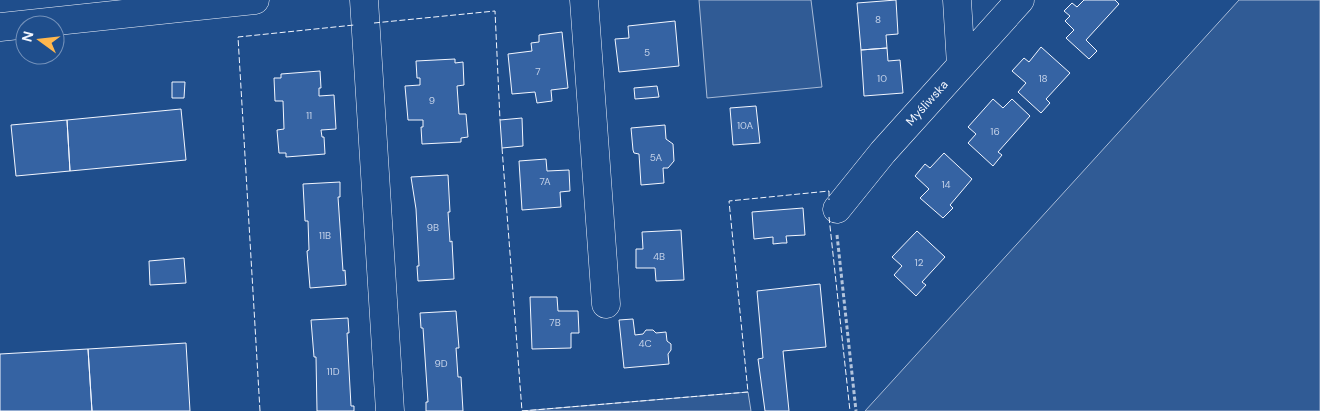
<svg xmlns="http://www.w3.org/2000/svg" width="1320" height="411" font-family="'DM Sans',sans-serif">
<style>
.built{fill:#305b95;stroke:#a8bbd7}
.building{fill:#3563a3;stroke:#f2f6ff}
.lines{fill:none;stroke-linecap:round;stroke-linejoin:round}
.minor-casing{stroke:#f2f6ff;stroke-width:29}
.path{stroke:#b3c4dc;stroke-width:3;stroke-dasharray:4 2.5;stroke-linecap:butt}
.minor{stroke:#1f4e8c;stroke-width:28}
.fence{stroke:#f2f6ff;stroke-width:1;stroke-dasharray:6 2.5;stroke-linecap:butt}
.labels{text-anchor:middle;stroke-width:4;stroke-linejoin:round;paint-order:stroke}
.number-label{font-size:10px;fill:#c3d1e8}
.street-label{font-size:12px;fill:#f2f6ff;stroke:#1f4e8c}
</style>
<rect width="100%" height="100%" fill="#1f4e8c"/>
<path class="built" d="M699,0h112l11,87 -115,11z
M1239,0h81v411h-455z
M748,392l3,19h-229z"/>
<path class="building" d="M896,0l2,34 -12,1 1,13 -26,2 -4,-47z
M1084,0h31l4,4 -33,36 11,11 -8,8 -23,-21 8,-8 -9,-9 5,-5 -6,-5 8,-8 5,4z
M675,21l4,45 -60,6 -4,-33 14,-1 -1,-12z
M562,32l6,56 -17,2 1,11 -15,2 -2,-11 -23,2 -4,-40 24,-3 -1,-8 8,-1v-7z
M1041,47l29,26 -24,26 4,4 -9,10 -23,-21 8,-9 -14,-12 12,-13 5,4z
M887,48l1,13 12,-1 3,33 -39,3 -3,-46z
M455,59v4l8,-1 1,23 -7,1 2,28h7l2,23 -7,1v4l-39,2 -1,-17h2v-7h-15l-3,-34 15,-1v-7h-3l-1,-17z
M320,71l1,17h-2v8l15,-1 2,34 -15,1 1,7h2l1,17 -39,3v-4h-7l-2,-23 7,-1 -1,-28h-8l-1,-23h7v-4z
M172,82h13l-1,16h-12z
M657,86l2,11 -24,2 -1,-11z
M993,99l10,9 9,-9 18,17 -32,36 4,3 -9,11 -25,-23 8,-9 -8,-7z
M756,106l4,37 -27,2 -3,-37z
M181,109l5,51 -116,11 -3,-51z
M522,118l1,28 -21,2 -2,-28z
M67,120l3,51 -54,5 -5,-51z
M665,125l1,14 7,5 1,17 -6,7h-5l1,15 -23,2 -2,-31 -5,-1 -1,-3 -2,-22z
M944,153l28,26 -22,26 3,3 -10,10 -23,-20 9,-9 -14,-13 10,-12 5,4z
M546,159l1,12 22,-1 1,21 -10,1 1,15 -39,3 -3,-49z
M448,175l2,37h-2l2,30 2,-1 2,38 -36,2 -1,-15h2l-3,-57 -5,-32z
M340,182v15h-2l5,74 2,-1 1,15 -36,3 -3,-37 2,-1 -1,-29h-3l-2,-37z
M803,208l2,27 -19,1 1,7h-5l-9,1v-7l-19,2 -2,-27z
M681,230l3,50 -28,1 -1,-13h-19v-19h7l-1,-17z
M917,231l28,26 -23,25 4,3 -10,11 -22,-21 8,-9 -10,-9z
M184,258l2,25 -36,2 -1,-24z
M820,284l6,63 -43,4 6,60h-24l-7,-52 5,-1 -6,-67z
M530,297h27l1,14h20l1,22h-8v15l-39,1z
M456,311l3,37h-3l2,29h3l2,34h-37v-9h2l-5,-74h-2l-1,-15z
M348,318l1,15h-2l4,73h3v5h-37l-1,-54h-2l-3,-37z
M633,319l2,16 8,-1 3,-4h7l3,3 10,-1 1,9 4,3v6l-3,4 1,10 -45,4 -5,-48z
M186,343l4,68h-98l-4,-62z
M88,349l4,62h-92v-57z"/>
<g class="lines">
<defs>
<path id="minor" d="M364,0l26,411
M584,0l22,304
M957,0l4,65
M0,27l255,-27
M837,209l46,-57 137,-152"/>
</defs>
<use href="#minor" class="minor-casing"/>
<path class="path" d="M837,235l19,176"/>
<use href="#minor" class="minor"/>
<path class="fence" d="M374,23l121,-12 5,109
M502,148l20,263 226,-19 -19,-191 100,-10v9
M829,217l21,194
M260,411l-22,-374 116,-12"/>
</g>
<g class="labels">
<g class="number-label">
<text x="878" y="23">8</text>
<text x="647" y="56">5</text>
<text x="538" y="75">7</text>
<text x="882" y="82">10</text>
<text x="1043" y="82">18</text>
<text x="432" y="104">9</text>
<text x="309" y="119">11</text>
<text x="745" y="129">10A</text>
<text x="995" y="135">16</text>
<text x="656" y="161">5A</text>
<text x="545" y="185">7A</text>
<text x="946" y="188">14</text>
<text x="433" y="231">9B</text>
<text x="325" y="239">11B</text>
<text x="659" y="260">4B</text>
<text x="919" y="266">12</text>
<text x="555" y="326">7B</text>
<text x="645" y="347">4C</text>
<text x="441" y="367">9D</text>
<text x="333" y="375">11D</text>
</g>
<g class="street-label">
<text transform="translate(927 103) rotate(-48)" y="4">Myśliwska</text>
</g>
</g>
<g transform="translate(40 40) rotate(285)"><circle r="24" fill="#1f4e8c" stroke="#7391ba"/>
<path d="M0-4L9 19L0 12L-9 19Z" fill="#ffb74d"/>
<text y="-8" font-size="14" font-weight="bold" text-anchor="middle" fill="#f2f6ff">N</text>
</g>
</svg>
